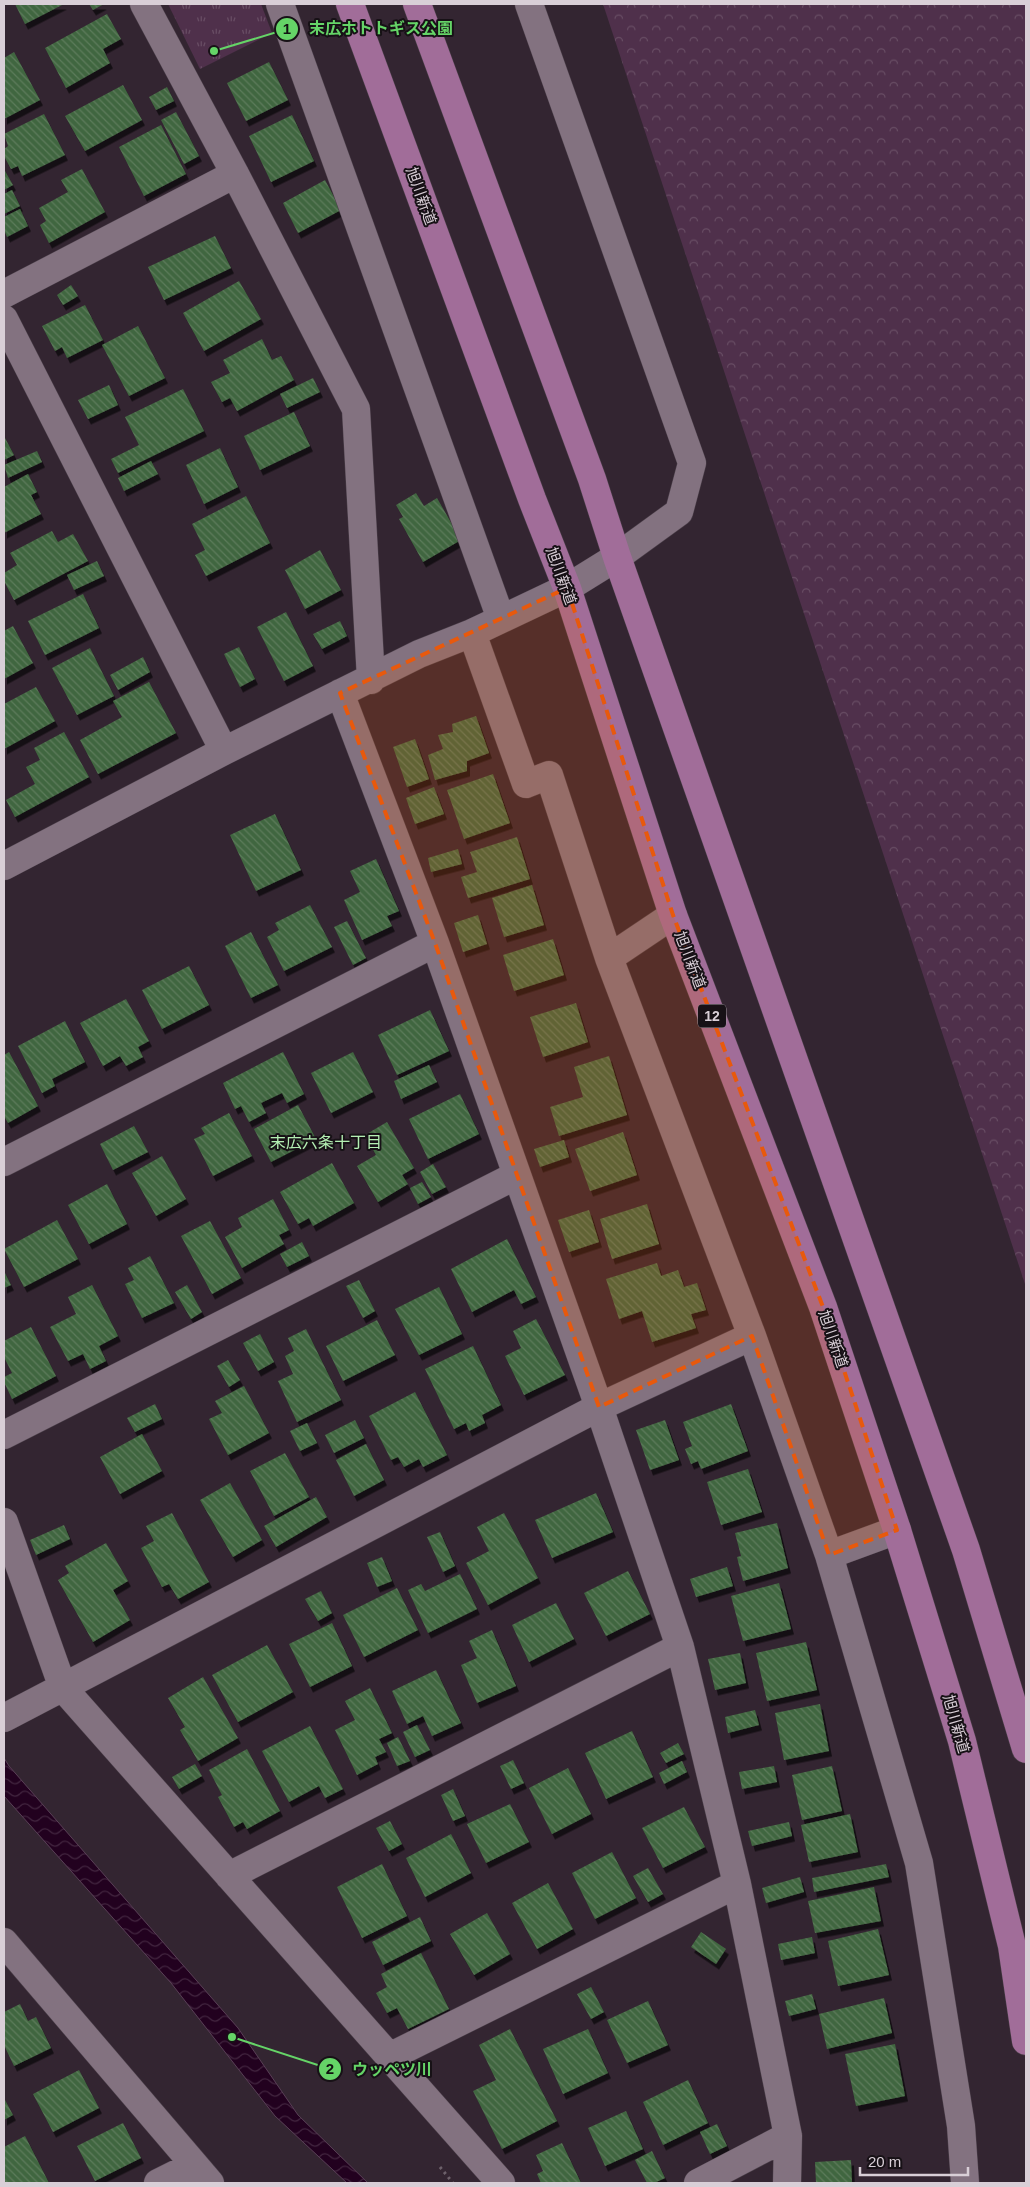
<svg xmlns="http://www.w3.org/2000/svg" width="1030" height="2187" font-family="Helvetica,'Noto Sans JP',sans-serif">
<style>
.grass{fill:url(#grass-tufts)}
.forest{fill:url(#forest-crowns)}
.water{fill:url(#water-waves);stroke:#593f56}
.building{fill:url(#building-back-hatch);filter:url(#shadow)}
.lines{fill:none;stroke-linecap:round;stroke-linejoin:round}
.minor-casing{stroke:#4c404a;stroke-width:29}
.highway-casing{stroke:#4c404a;stroke-width:29}
.path{stroke:#6d616b;stroke-width:3;stroke-dasharray:2.5 4;stroke-linecap:butt}
.minor{stroke:#837280;stroke-width:28}
.highway{stroke:#a16d99;stroke-width:28}
.marked{fill:#e8590c;fill-opacity:0.2;stroke:#e8590c;stroke-width:4;stroke-dasharray:10 6;stroke-linejoin:round}
.labels{text-anchor:middle;stroke-width:4;stroke-linejoin:round;paint-order:stroke}
.shield{fill:#171116;stroke:#9f969d;stroke-width:1}
.shield-label{font-size:14px;font-weight:bold;fill:#d9cfd7}
.street-label{font-size:15px;fill:#d9cfd7;stroke:#171116}
.neighbourhood-label{font-size:16px;fill:#b4efb3;stroke:#171116}
.leader{fill:none;stroke:#65d467;stroke-width:2}
.callout-dot{fill:#65d467;stroke:#171116;stroke-width:2}
.mark-label{font-size:15px;text-anchor:middle;font-weight:bold;fill:#111}
.callout-label{font-size:16px;text-anchor:middle;font-weight:bold;fill:#65d467;stroke:#171116;stroke-width:4;stroke-linejoin:round;paint-order:stroke}
</style>
<defs>
<pattern id="grass-tufts" width="24" height="20" patternUnits="userSpaceOnUse" patternTransform="scale(1.25)"><rect width="24" height="20" fill="#4f304b"/><path d="M3 7l-1-3M5 7V3M7 7l1-3M15 17l-1-3M17 17v-4M19 17l1-3" fill="none" stroke="#684d64"/></pattern>
<pattern id="forest-crowns" width="20" height="18" patternUnits="userSpaceOnUse" patternTransform="scale(1.25)"><rect width="20" height="18" fill="#4f304b"/><path d="M2 6a3 3 0 1 1 6 0M12 15a3 3 0 1 1 6 0" fill="none" stroke="#684d64"/></pattern>
<pattern id="water-waves" width="16" height="10" patternUnits="userSpaceOnUse" patternTransform="scale(1.25)"><rect width="16" height="10" fill="#22011f"/><path d="M0 5q4-4 8 0t8 0" fill="none" stroke="#42253f"/></pattern>
<pattern id="building-back-hatch" width="6" height="6" patternUnits="userSpaceOnUse" patternTransform="scale(1.25)"><rect width="6" height="6" fill="#416640"/><path d="M-1 5l2 2M0 0l6 6M5-1l2 2" fill="none" stroke="#5c7b5b"/></pattern>
<filter id="shadow"><feDropShadow dx="3" dy="5.5" stdDeviation="0" flood-color="#0009"/></filter>
</defs>
<rect width="100%" height="100%" fill="#332531"/>
<path class="grass" d="M168,4h93l11,29 -72,36z"/>
<path class="forest" d="M603,4h423v1283z"/>
<path class="water" d="M4,1758l5,8 229,262 60,87 70,68h-21l-72,-67 -104,-133 -167,-187z"/>
<path class="building" d="M15,4h49l-39,20z
M89,4h15l-11,6z
M107,14l14,25 -18,10 7,14 -44,25 -21,-40z
M14,52l26,48 -36,19v-61z
M269,62l19,38 -42,21 -19,-38z
M123,85l19,35 -57,31 -20,-35z
M167,87l7,14 -18,9 -7,-13z
M176,112l23,44 -15,8 -23,-44z
M44,114l21,41 -43,21 -4,-10 -7,3 -7,-13v-7l4,-3 -4,-12z
M292,115l22,46 -43,21 -22,-46z
M161,125l25,49 -42,22 -25,-49z
M82,169l23,43 -56,31 -9,-18 6,-4 -7,-13 29,-16 -7,-12z
M5,171l8,14 -9,5v-18z
M325,180l16,30 -43,23 -15,-30z
M12,190l8,16 -16,8v-20z
M20,209l8,17 -21,11 -3,-7v-13z
M215,236l16,32 -67,32 -16,-33z
M239,281l22,38 -57,32 -21,-38z
M71,285l7,11 -15,9 -6,-10z
M85,305l18,35 -36,18 -5,-11 -7,4 -13,-25z
M138,326l27,52 -36,18 -27,-51z
M262,339l10,21 9,-4 13,24 -57,31 -7,-13 -8,4 -11,-20 19,-9 -7,-13z
M313,378l7,14 -33,16 -7,-14z
M109,385l9,20 -30,14 -10,-19z
M183,389l21,42 -86,42 -7,-14 28,-14 -14,-28z
M294,412l16,34 -50,24 -16,-34z
M4,436l10,19 -10,5z
M220,448l18,39 -34,17 -18,-39z
M37,451l5,11 -34,16 -4,-13z
M151,461l7,13 -34,17 -6,-13z
M28,474l9,18 -6,3 10,19 -37,19v-46z
M416,493l8,13 13,-8 24,42 -38,22 -24,-43 4,-2 -7,-12z
M246,496l24,47 -64,33 -11,-21 10,-5 -13,-26z
M52,531l6,11 15,-8 15,27 -74,39 -10,-19v-8l13,-8 -7,-12z
M320,550l21,40 -36,19 -20,-39z
M97,561l7,15 -30,14 -7,-15z
M83,594l16,34 -54,27 -17,-34z
M286,612l27,54 -29,15 -27,-54z
M340,621l7,15 -25,13 -9,-15z
M13,626l20,37 -29,16v-48z
M239,647l16,32 -15,8 -16,-33z
M90,648l24,48 -37,19 -25,-47z
M143,657l7,15 -32,18 -8,-15z
M149,682l27,51 -78,41 -18,-34 42,-23 -9,-16z
M36,687l19,34 -51,28v-45z
M476,716l13,37 -22,8v10l-32,9 -7,-25 15,-6 -5,-14 15,-3 -1,-8z
M64,732l25,45 -74,40 -9,-17 29,-16 -9,-17 14,-7 -6,-12z
M415,739l14,40 -22,8 -14,-40z
M493,774l17,49 -46,16 -17,-49z
M434,787l10,27 -29,10 -9,-26z
M275,814l26,56 -45,21 -26,-56z
M517,837l13,42 -62,19 -7,-21 16,-5 -7,-20z
M458,849l4,15 -31,8 -3,-14z
M376,859l23,52 -12,5 5,10 -30,14 -18,-40 16,-8 -10,-21z
M532,885l12,40 -40,12 -12,-39z
M310,905l22,42 -48,24 -17,-34 12,-7 -4,-7z
M478,915l9,29 -24,8 -9,-29z
M347,921l19,37 -13,7 -19,-38z
M251,932l27,53 -27,13 -26,-52z
M553,939l11,36 -50,16 -11,-36z
M189,966l20,39 -47,24 -20,-39z
M126,999l23,42 -11,6 5,10 -17,9 -6,-10 -17,10 -23,-43z
M576,1003l12,39 -45,15 -13,-40z
M430,1010l19,41 -52,24 -19,-40z
M65,1021l20,41 -33,17 3,7 -13,7 -24,-47z
M9,1052l29,54 -30,17 -4,-7v-61z
M283,1052l21,42 -17,9 -5,-10 -21,10 5,10 -17,9 -8,-16 -6,3 -12,-26z
M353,1052l20,40 -42,21 -20,-40z
M609,1056l18,59 -68,21 -9,-29 33,-10 -9,-30z
M429,1065l8,17 -36,17 -7,-18z
M460,1094l19,40 -51,25 -19,-40z
M298,1105l18,34 -45,23 -17,-33z
M229,1113l23,43 -39,20 -19,-37 11,-5 -4,-6z
M387,1122l27,46 -12,7 6,9 -30,18 -21,-36 19,-11 -11,-20z
M134,1126l14,26 -35,18 -13,-26z
M623,1132l14,43 -47,16 -15,-42z
M564,1140l5,17 -29,10 -6,-18z
M162,1156l24,43 -30,17 -24,-43z
M332,1163l22,40 -41,23 -4,-8 -11,6 -18,-32z
M433,1164l13,23 -14,7 -12,-22z
M422,1182l9,15 -13,7 -8,-16z
M107,1184l20,40 -38,20 -21,-39z
M273,1199l16,31 -10,5 5,9 -42,24 -17,-31 17,-10 -4,-9z
M647,1204l12,40 -47,15 -12,-40z
M589,1210l10,32 -30,10 -11,-32z
M57,1220l21,39 -54,28 -20,-38z
M210,1221l31,57 -29,16 -31,-58z
M507,1239l29,58 -15,7 -7,-14 -42,22 -21,-43z
M302,1242l7,14 -22,11 -7,-13z
M150,1256l24,47 -32,15 -17,-34 9,-4 -6,-12z
M657,1263l4,13 17,-6 6,17 13,-4 9,27 -15,4 5,14 -44,14 -10,-31 -23,8 -13,-40z
M4,1271l7,14 -7,3z
M359,1280l16,31 -12,7 -17,-32z
M92,1285l26,51 -19,10 7,15 -16,8 -7,-15 -15,7 -18,-34 26,-13 -8,-17z
M187,1285l15,27 -11,7 -16,-27z
M439,1287l23,47 -43,21 -24,-46z
M536,1319l29,56 -41,20 -19,-39 16,-8 -8,-17z
M377,1320l18,35 -52,26 -17,-35z
M31,1327l25,49 -44,23 -8,-17v-5l8,-4 -8,-16v-16z
M306,1329l35,71 -44,22 -19,-41 15,-7 -8,-18 9,-5 -6,-13z
M260,1334l14,28 -16,9 -15,-28z
M473,1346l28,59 -19,10 3,8 -16,8 -3,-8 -12,6 -29,-60z
M228,1360l12,20 -11,7 -12,-21z
M244,1386l25,47 -41,22 -19,-36 13,-6 -7,-12z
M415,1392l32,63 -24,12 -4,-8 -15,8 -6,-10 -7,3 -22,-44z
M155,1404l7,15 -27,13 -8,-14z
M731,1404l17,47 -47,18 -3,-8 -7,3 -6,-15 7,-3 -9,-24z
M355,1420l9,18 -30,15 -9,-18z
M665,1420l14,40 -29,10 -14,-40z
M307,1423l10,20 -17,8 -10,-20z
M142,1434l20,37 -42,23 -20,-37z
M366,1444l18,36 -30,16 -18,-36z
M285,1453l24,44 -35,19 -24,-45z
M748,1469l14,43 -41,13 -14,-43z
M230,1483l32,57 -29,17 -33,-57z
M596,1493l17,39 -61,26 -17,-38z
M316,1497l11,20 -51,30 -12,-21z
M172,1513l37,69 -31,17 -9,-15 -7,3 -21,-39 13,-7 -8,-15z
M504,1513l34,65 -50,27 -22,-42 23,-12 -12,-24z
M777,1523l11,45 -45,13 -6,-24 4,-1 -6,-23z
M64,1525l6,14 -34,16 -6,-15z
M440,1532l15,34 -12,6 -16,-35z
M106,1543l22,38 -15,9 17,30 -37,22 -35,-62 11,-7 -4,-7z
M382,1557l10,24 -15,6 -10,-24z
M727,1567l6,19 -37,11 -6,-18z
M628,1571l22,43 -44,22 -22,-43z
M460,1574l17,35 -49,24 -20,-43 13,-6 4,7z
M779,1583l12,46 -48,12 -12,-45z
M397,1588l21,42 -54,27 -21,-42z
M321,1591l11,22 -14,8 -13,-22z
M556,1603l18,36 -45,23 -17,-37z
M332,1623l20,43 -42,21 -21,-43z
M492,1630l24,56 -39,17 -16,-38 16,-7 -8,-17z
M806,1642l11,48 -50,11 -11,-48z
M267,1645l26,47 -55,30 -26,-47z
M740,1653l6,30 -31,7 -7,-31z
M436,1670l25,53 -29,13 -9,-20 -16,8 -15,-33z
M203,1677l35,61 -40,23 -18,-31 5,-3 -17,-29z
M370,1688l22,45 -13,6 7,13 -11,5 3,7 -21,11 -22,-45 20,-10 -10,-19z
M820,1704l9,47 -45,9 -9,-47z
M755,1710l4,15 -31,8 -3,-16z
M417,1725l13,25 -15,7 -12,-25z
M310,1726l33,63 -18,9 -6,-12 -30,16 -27,-51z
M632,1731l21,46 -47,22 -21,-46z
M398,1737l12,24 -13,5 -10,-23z
M678,1743l6,11 -18,9 -6,-10z
M247,1749l33,62 -33,18 -4,-7 -9,5 -16,-30 4,-2 -13,-25z
M513,1760l11,23 -13,6 -11,-23z
M682,1761l5,11 -23,12 -5,-11z
M195,1764l7,12 -23,13 -7,-12z
M774,1766l3,16 -35,7 -3,-17z
M832,1766l10,45 -40,9 -10,-45z
M568,1768l23,46 -39,20 -23,-46z
M453,1789l12,27 -12,5 -12,-26z
M510,1804l19,38 -43,21 -19,-39z
M684,1807l21,40 -42,21 -21,-40z
M850,1814l8,38 -49,10 -8,-37z
M390,1821l12,23 -13,7 -13,-23z
M789,1822l3,14 -40,10 -4,-15z
M451,1834l20,39 -46,24 -19,-39z
M612,1852l24,46 -41,21 -23,-46z
M382,1864l25,52 -45,22 -25,-51z
M886,1864l3,13 -75,15 -2,-14z
M648,1868l15,26 -15,8 -15,-26z
M800,1877l4,15 -38,11 -4,-15z
M548,1883l25,46 -36,20 -25,-46z
M874,1887l7,34 -66,12 -7,-32z
M487,1913l23,41 -36,21 -24,-41z
M420,1917l11,24 -48,24 -11,-23z
M878,1929l11,46 -51,11 -10,-45z
M701,1932l25,17 -10,15 -25,-17z
M812,1937l3,16 -34,7 -3,-16z
M421,1953l28,56 -41,20 -11,-21 -10,5 -11,-20 11,-6 -6,-13z
M591,1987l13,25 -13,7 -14,-25z
M812,1994l4,15 -27,7 -4,-15z
M884,1998l8,35 -65,16 -8,-35z
M648,2001l20,44 -41,18 -20,-43z
M20,2004l8,17 8,-4 15,31 -37,18 -10,-21v-33z
M510,2029l47,92 -55,28 -29,-58 23,-11 -17,-35z
M588,2029l20,44 -45,21 -20,-45z
M895,2044l10,52 -49,10 -11,-52z
M79,2070l20,38 -46,24 -20,-38z
M688,2080l20,43 -45,22 -20,-43z
M4,2098l9,17 -9,5z
M626,2111l17,38 -38,17 -17,-38z
M123,2123l18,35 -46,23 -18,-35z
M717,2124l10,22 -17,8 -10,-22z
M25,2136l24,47h-45v-36z
M562,2143l19,40h-40l-4,-9 6,-3 -7,-16z
M652,2151l13,27 -11,5h-7l-12,-23z
M851,2160l1,23h-36l-1,-21z"/>
<g class="lines">
<defs>
<path id="minor" d="M144,4l91,170 121,235 15,271
M280,4l221,615
M4,294l231,-120
M4,319l220,432
M472,633l54,151 23,-9 60,183 143,378 77,219 90,308 42,263 4,57
M340,693l95,250 164,464 81,240 57,237 51,252 -1,47
M4,866l220,-115 195,-97 53,-21 95,-45 50,-31 62,-45 13,-49 -163,-459
M609,958l64,-43
M4,1162l431,-219
M4,1435l513,-260
M4,1522l59,166 438,495
M829,1555l68,-25
M4,1718l595,-311 153,-71
M229,1876l451,-229
M4,1942l206,241
M389,2057l348,-173
M158,2183l36,-18
M698,2183l90,-47"/>
<path id="highway" d="M350,4l182,495 35,89 106,327 150,392 74,223 65,211 50,205 14,95
M417,4l175,475 25,78 349,993 60,199"/>
</defs>
<use href="#minor" class="minor-casing"/>
<use href="#highway" class="highway-casing"/>
<path class="path" d="M440,2167l13,16"/>
<use href="#minor" class="minor"/>
<use href="#highway" class="highway"/>
</g>
<path class="marked" d="M567,588l106,327 150,392 74,223 -68,25 -77,-219 -153,71 -164,-464 -95,-250z"/>
<g class="labels">
<rect class="shield" x="698" y="1004.5" width="28" height="23" rx="4"/>
<g class="shield-label">
<text x="712" y="1021">12</text>
</g>
<g class="street-label">
<text transform="translate(421 196) rotate(70)" y="5">旭川新道</text>
<text transform="translate(561 576) rotate(70)" y="5">旭川新道</text>
<text transform="translate(690 960) rotate(69)" y="5">旭川新道</text>
<text transform="translate(833 1339) rotate(71)" y="5">旭川新道</text>
<text transform="translate(956 1724) rotate(74)" y="5">旭川新道</text>
</g>
<g class="neighbourhood-label">
<text x="326" y="1148">末広六条十丁目</text>
</g>
</g>
<path class="leader" d="M214 51L287 29M232 2037L330 2069"/>
<g class="callout-dot">
<circle cx="214" cy="51" r="5"/>
<circle cx="232" cy="2037" r="5"/>
<circle cx="287" cy="29" r="12"/>
<circle cx="330" cy="2069" r="12"/>
</g>
<g class="mark-label">
<text x="287" y="34">1</text>
<text x="330" y="2074">2</text>
</g>
<g class="callout-label">
<text x="381" y="34">末広ホトトギス公園</text>
<text x="392" y="2075">ウッペツ川</text>
</g>
<rect width="1030" height="2187" fill="none" stroke="#d9cfd7" stroke-width="10"/>
<path d="M860 2167v8h108v-8" fill="none" stroke="#d9cfd7" stroke-width="2.5"/>
<text x="868" y="2167" font-size="15" fill="#d9cfd7" stroke="#171116" stroke-width="4" paint-order="stroke">20 m</text>
</svg>
